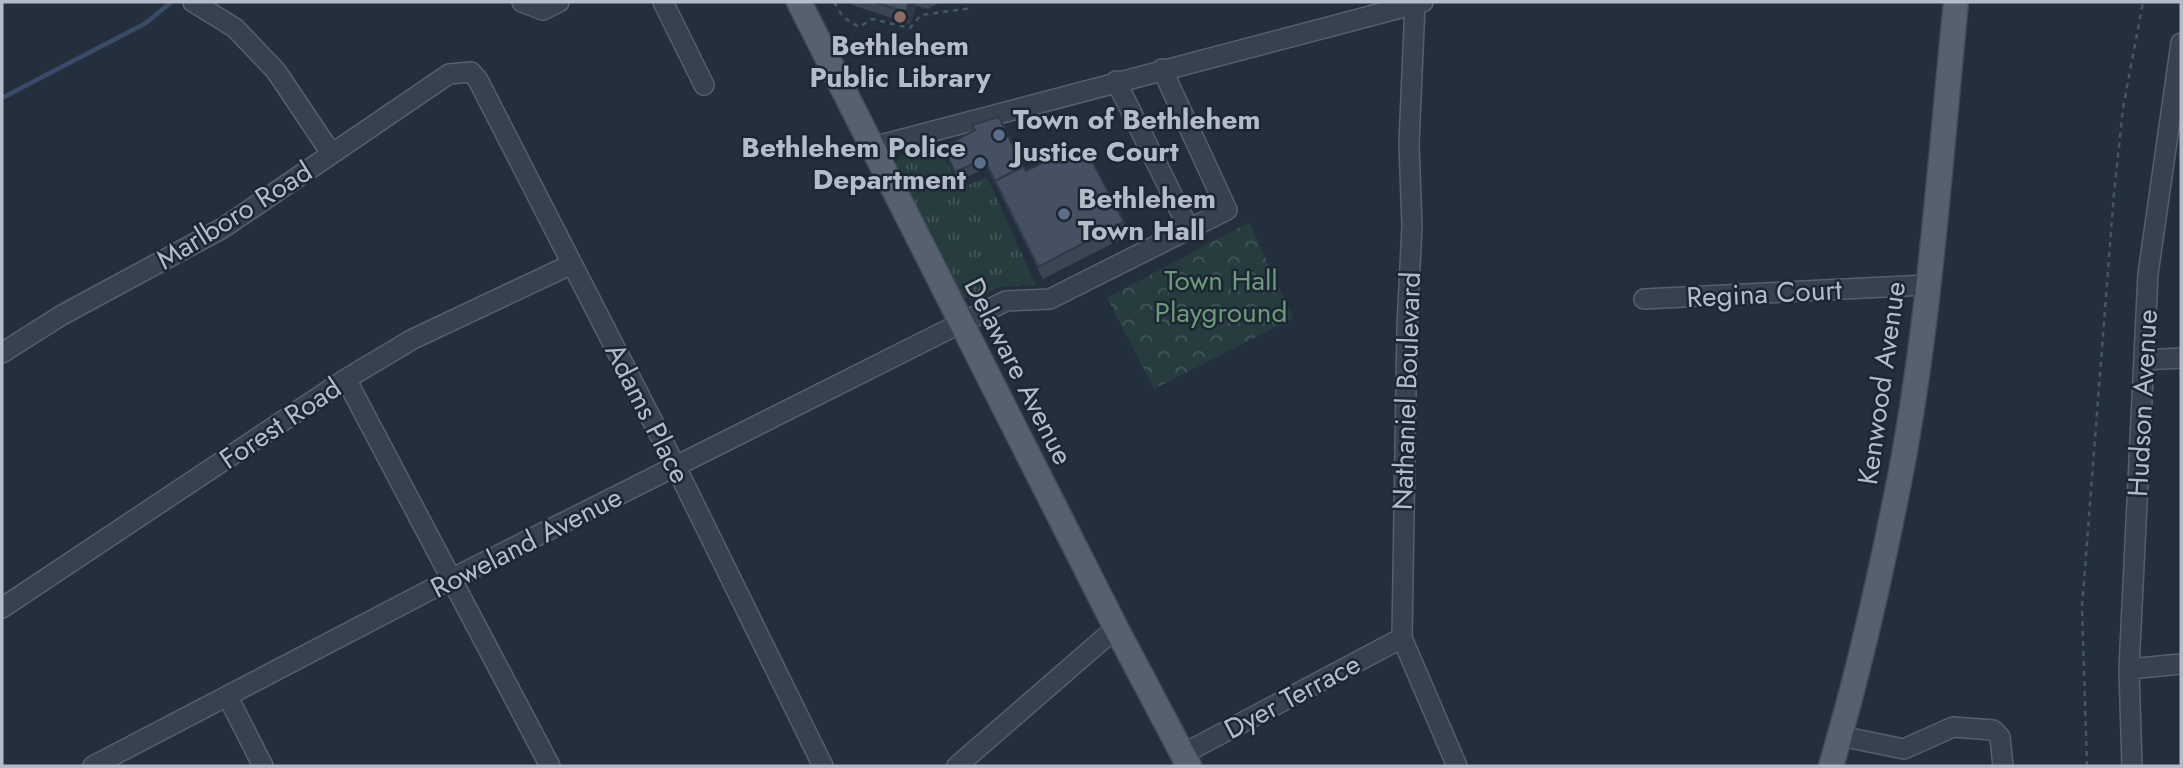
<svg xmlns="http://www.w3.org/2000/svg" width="2183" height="768" font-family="Jost,sans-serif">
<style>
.grass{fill:url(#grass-tufts)}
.forest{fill:url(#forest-crowns)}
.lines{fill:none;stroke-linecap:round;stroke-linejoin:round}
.stream{stroke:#394c67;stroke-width:4.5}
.minor-casing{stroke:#565f6c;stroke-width:22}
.major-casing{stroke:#414a57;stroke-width:27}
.path{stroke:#44595c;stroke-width:2.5;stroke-dasharray:5 5;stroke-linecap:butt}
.minor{stroke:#38414e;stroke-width:19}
.major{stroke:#56606e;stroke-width:24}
.wall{fill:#3b4654}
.shaded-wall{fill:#303945}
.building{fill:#455162;stroke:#303945;stroke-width:2}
.education-dot{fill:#8d6e63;stroke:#1d2633;stroke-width:2.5}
.service-dot{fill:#5c6f8a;stroke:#1d2633;stroke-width:2.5}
.labels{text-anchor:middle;stroke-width:5;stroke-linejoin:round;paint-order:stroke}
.poi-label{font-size:28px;font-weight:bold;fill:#b4bcc9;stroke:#1d2633;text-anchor:start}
.street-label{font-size:28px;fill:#b4bcc9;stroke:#1d2633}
.park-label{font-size:28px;fill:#6b9a76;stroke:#1d2633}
</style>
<defs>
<pattern id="grass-tufts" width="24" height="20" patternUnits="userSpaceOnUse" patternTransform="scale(1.75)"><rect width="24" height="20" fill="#263c3f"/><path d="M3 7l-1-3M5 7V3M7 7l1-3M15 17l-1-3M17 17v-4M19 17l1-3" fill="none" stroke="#435659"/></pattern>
<pattern id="forest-crowns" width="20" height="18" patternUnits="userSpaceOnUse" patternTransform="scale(1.75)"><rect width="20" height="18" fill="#263c3f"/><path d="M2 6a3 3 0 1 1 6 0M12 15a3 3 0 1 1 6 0" fill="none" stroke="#435659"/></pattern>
</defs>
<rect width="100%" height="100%" fill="#242f3e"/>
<path class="grass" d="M938,145l22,43 27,-11 49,108 -37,2 -19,11h-18l-69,-133 10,-11z"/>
<path class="forest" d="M1249,222l44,96 -139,71 -47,-91z"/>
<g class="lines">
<path class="stream" d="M2,98l144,-75 24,-20"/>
<defs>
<path id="minor" d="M193,2l42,26 41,43 55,82
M522,2l21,8 16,-8
M663,2l41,83
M1415,4l-6,140 3,82 -5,101 -5,311 55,128
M1116,81l74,150
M873,147l550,-145
M1644,299l282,-14
M2,353l60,-38 161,-87 226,-154 22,-2 7,8 198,387 147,299
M2144,360l37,-2
M346,379l204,387
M2,608l344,-229 67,-40 159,-75
M2129,669l52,-5
M228,697l35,69
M1840,736l64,13 49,-22 40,3 7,7 3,29
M1183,754l219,-116
M93,766l358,-187 510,-256 45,-22 44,-2 177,-89 -65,-141
M957,766l159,-138
M2132,766l-3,-97 19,-395 33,-231"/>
<path id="major" d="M799,2l317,626 73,138
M1831,766c28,-94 50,-192 69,-289 30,-156 40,-317 56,-475"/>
</defs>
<use href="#minor" class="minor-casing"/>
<use href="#major" class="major-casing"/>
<path class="path" d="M834,2l9,15 16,10 13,-8 38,9 11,-13 52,-7
M2087,766l-5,-159 32,-414 9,-85 20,-106"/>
<use href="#minor" class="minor"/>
<use href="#major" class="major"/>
</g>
<path class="wall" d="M851,2h87l-1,2 -9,5 -12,-3 -6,18 -58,-19z
M972,125l51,42 3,4 50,-9 48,60 5,13 -86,44 -56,-111 -29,13 -12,-25 -3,-9 31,-16z"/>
<path class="shaded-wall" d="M909,2h6l1,4 -6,18 -4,-12z"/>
<path class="building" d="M874,2h35l-3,10z
M999,117l24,50 -28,14 1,2 -12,-24 -29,13 -12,-25 32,-17 -3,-5z
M1070,149l6,13 13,-7 35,67 -86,45 -43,-86 28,-15 3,5z"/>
<circle class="education-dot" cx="900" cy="17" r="7"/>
<g class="service-dot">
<circle cx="999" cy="135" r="7"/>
<circle cx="980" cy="163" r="7"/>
<circle cx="1064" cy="214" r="7"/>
</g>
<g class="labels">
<g class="poi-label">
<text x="900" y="55" text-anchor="middle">Bethlehem<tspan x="900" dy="32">Public Library</tspan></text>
<text x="1013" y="129">Town of Bethlehem<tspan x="1013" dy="32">Justice Court</tspan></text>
<text x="966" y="157" text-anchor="end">Bethlehem Police<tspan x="966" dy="32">Department</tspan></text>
<text x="1078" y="208">Bethlehem<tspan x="1078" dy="32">Town Hall</tspan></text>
</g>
<g class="street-label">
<text transform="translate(234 215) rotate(-32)" y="10">Marlboro Road</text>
<text transform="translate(1764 293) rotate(-3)" y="10">Regina Court</text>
<text transform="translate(1019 371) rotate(63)" y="10">Delaware Avenue</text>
<text transform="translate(1881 383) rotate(-82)" y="10">Kenwood Avenue</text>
<text transform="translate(1406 391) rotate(-88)" y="10">Nathaniel Boulevard</text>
<text transform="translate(2142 403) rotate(-87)" y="10">Hudson Avenue</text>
<text transform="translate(648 413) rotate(63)" y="10">Adams Place</text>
<text transform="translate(280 423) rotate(-34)" y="10">Forest Road</text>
<text transform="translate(526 542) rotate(-27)" y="10">Roweland Avenue</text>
<text transform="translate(1292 696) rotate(-28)" y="10">Dyer Terrace</text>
</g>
<g class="park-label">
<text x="1221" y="290">Town Hall<tspan x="1221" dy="32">Playground</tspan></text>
</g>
</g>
<rect width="2183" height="768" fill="none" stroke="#b4bcc9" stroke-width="7"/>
</svg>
